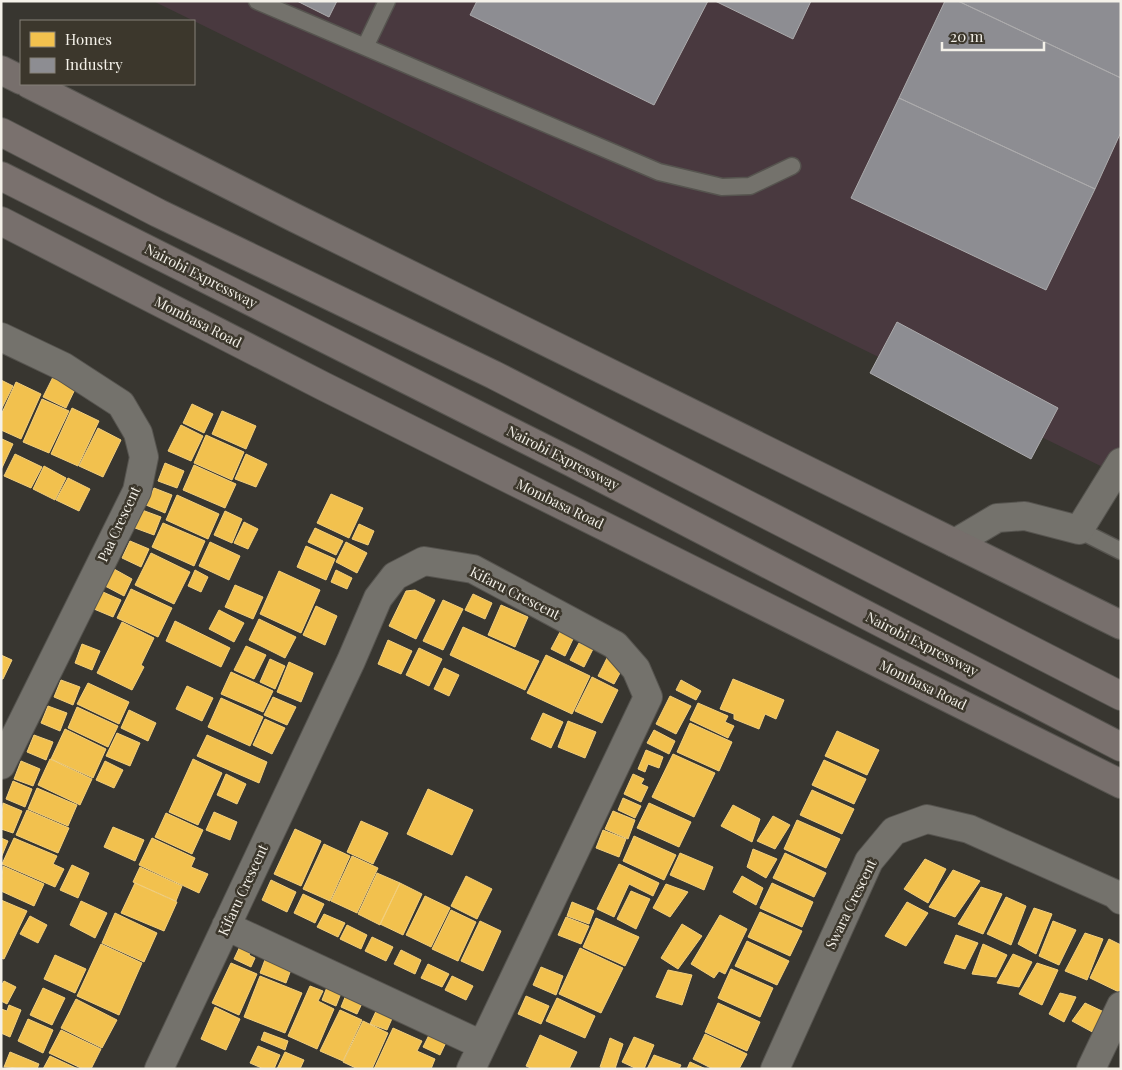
<svg xmlns="http://www.w3.org/2000/svg" width="1122" height="1070" font-family="'Playfair Display',serif">
<style>
.industrial{fill:#49393f}
.homes{fill:#f2c14e;stroke:#f3cf7c}
.industry{fill:#8d8d92;stroke:#acabac}
.lines{fill:none;stroke-linecap:round;stroke-linejoin:round}
.service-casing{stroke:#56544f;stroke-width:19}
.minor-casing{stroke:#56544f;stroke-width:30}
.trunk-casing{stroke:#56544f;stroke-width:30}
.motorway-casing{stroke:#56544f;stroke-width:30}
.service{stroke:#74726c;stroke-width:16}
.minor{stroke:#74726c;stroke-width:28}
.trunk{stroke:#776f6c;stroke-width:28}
.motorway{stroke:#7a716e;stroke-width:28}
.labels{text-anchor:middle;stroke-width:5;stroke-linejoin:round;paint-order:stroke}
.street-label{font-size:14px;fill:#f4f1e9;stroke:#3c372c}
</style>
<rect width="100%" height="100%" fill="#383630"/>
<path class="industrial" d="M153,1h968v475l-927,-455z"/>
<path class="homes" d="M54,375l23,10 -11,23 -23,-11z
M1,380l12,6 -12,24z
M16,382l25,12 -20,45 -20,-9v-15z
M42,399l27,12 -20,42 -26,-11z
M192,404l21,10 -9,19 -21,-10z
M72,408l27,13 -21,45 -27,-12z
M222,411l34,15 -10,23 -34,-15z
M181,425l22,11 -12,25 -23,-10z
M98,428l23,12 -18,37 -24,-11z
M206,435l38,17 -12,28 -38,-17z
M2,439l11,5 -12,26v-29z
M15,454l27,13 -11,21 -27,-12z
M246,454l21,10 -11,23 -21,-8z
M165,463l19,8 -7,17 -19,-7z
M194,465l42,19 -11,24 -42,-18z
M44,466l22,12 -11,22 -22,-11z
M68,478l22,11 -11,22 -23,-11z
M154,488l18,7 -7,18 -19,-8z
M331,494l32,14 -14,30 -32,-15z
M177,495l42,19 -11,25 -42,-19z
M142,510l19,7 -7,18 -19,-7z
M225,511l17,8 -10,24 -18,-8z
M244,522l14,7 -10,20 -14,-6z
M163,523l42,18 -11,25 -42,-19z
M359,524l15,7 -6,14 -16,-6z
M315,528l28,13 -7,14 -28,-13z
M130,541l19,8 -8,18 -19,-9z
M210,542l30,14 -11,24 -30,-14z
M346,542l21,11 -10,20 -21,-11z
M306,546l29,13 -9,21 -29,-13z
M151,553l39,19 -16,32 -39,-19z
M114,569l18,10 -8,17 -19,-10z
M195,570l13,7 -7,15 -13,-6z
M336,570l16,8 -5,11 -16,-7z
M279,571l41,19 -19,43 -41,-19z
M235,585l28,12 -10,22 -28,-12z
M131,589l41,19 -14,29 -41,-19z
M415,590l20,10 -19,39 -27,-13 17,-35z
M103,592l18,8 -8,17 -19,-8z
M473,594l19,9 -7,16 -20,-9z
M443,600l20,9 -20,41 -20,-9z
M501,605l27,12 -13,30 -27,-12z
M316,606l21,10 -12,29 -22,-10z
M219,610l25,13 -10,19 -25,-13z
M259,619l37,18 -11,21 -36,-18z
M175,621l55,27 -9,19 -55,-26z
M122,622l32,16 -13,27 3,2 -12,23 -35,-17z
M463,627l76,34 -14,29 -75,-35z
M560,632l13,7 -8,17 -14,-7z
M388,640l24,11 -11,23 -23,-10z
M579,643l14,6 -9,18 -14,-7z
M82,644l18,7 -8,19 -17,-7z
M246,646l20,9 -12,24 -20,-9z
M419,648l23,11 -13,27 -23,-11z
M1,655l11,5 -9,19h-2z
M546,655l44,21 -18,38 -45,-21z
M608,656l12,17 -6,11 -16,-8z
M270,659l15,7 -10,23 -15,-7z
M289,662l24,11 -12,29 -24,-10z
M444,668l15,7 -10,21 -15,-7z
M231,672l42,19 -10,21 -42,-18z
M592,677l26,13 -16,33 -27,-12z
M733,679l51,21 -8,19 -11,-5 -6,15 -25,-10v-5l-14,-5z
M61,680l19,7 -7,18 -19,-8z
M681,680l20,11 -5,9 -20,-10z
M88,683l41,19 -10,22 -42,-20z
M187,686l26,12 -11,23 -26,-12z
M670,696l21,10 -15,28 -20,-10z
M273,697l23,10 -9,18 -23,-10z
M221,698l42,19 -13,29 -42,-19z
M698,703l30,13 -3,6 9,4 -6,12 -38,-18z
M48,706l19,7 -7,18 -19,-8z
M77,707l41,19 -10,21 -40,-19z
M129,710l27,13 -8,18 -27,-13z
M543,713l20,9 -12,26 -20,-9z
M265,719l20,9 -13,26 -19,-9z
M568,721l28,11 -11,26 -27,-11z
M690,723l42,19 -13,29 -42,-19z
M65,729l41,20 -13,29 -42,-19z
M654,730l21,11 -6,13 -22,-11z
M837,731l42,19 -12,25 -42,-19z
M117,733l23,10 -10,23 -24,-10z
M34,735l19,7 -7,18 -19,-8z
M207,735l60,27 -8,21 -62,-27z
M646,750l17,7 -4,11 -11,-4 -3,8 -7,-3z
M673,754l42,19 -21,44 -42,-20z
M50,759l42,20 -12,26 -42,-20z
M193,759l29,14 -24,52 -29,-13z
M824,760l42,19 -12,25 -42,-19z
M21,761l19,8 -7,17 -19,-7z
M105,761l18,9 -9,18 -18,-8z
M226,774l20,10 -9,20 -20,-9z
M633,774l11,5 -3,5 7,3 -7,15 -17,-8z
M13,781l19,8 -7,18 -19,-8z
M37,788l40,17 -9,21 -40,-17z
M428,789l45,21 -21,45 -45,-21z
M812,790l42,19 -12,25 -42,-19z
M623,798l18,8 -6,12 -17,-8z
M3,803l19,8 -9,22 -12,-4z
M649,803l42,19 -12,25 -42,-19z
M733,805l27,14 -8,23 -31,-16z
M27,810l42,18 -11,25 -42,-18z
M613,811l22,9 -7,19 -23,-10z
M214,812l23,10 -7,18 -24,-10z
M166,813l37,17 -11,24 -37,-17z
M773,816l17,9 -15,24 -18,-8z
M797,820l43,19 -14,29 -42,-19z
M361,821l27,12 -15,31 -26,-12z
M113,827l31,13 -9,21 -31,-14z
M295,829l26,12 -20,45 -27,-12z
M603,830l23,9 -7,18 -23,-9z
M634,836l42,19 -12,25 -41,-19z
M1,838l7,3 -7,17z
M14,838l43,18 -4,8 11,5 -9,18 -53,-23z
M152,838l43,20 -4,9 17,7 -9,19 -60,-28z
M324,844l26,12 -20,45 -27,-12z
M753,849l24,10 -11,19 -19,-11z
M680,853l33,14 -9,23 -34,-15z
M785,853l41,20 -12,24 -41,-19z
M352,856l26,12 -21,45 -26,-12z
M925,859l21,10 -18,34 -24,-14z
M619,864l40,19 -6,13 -24,-12 -15,33 -17,-8z
M72,865l17,8 -11,25 -18,-8z
M3,866l41,18 -10,22 -33,-15z
M140,867l42,19 -6,15 -43,-19z
M953,870l27,11 -25,36 -26,-10z
M377,873l23,10 -20,42 -22,-11z
M466,876l26,13 -15,30 -26,-13z
M742,876l21,12 -7,17 -23,-13z
M271,880l25,12 -9,20 -25,-12z
M135,883l42,19 -13,29 -43,-18z
M400,883l22,11 -19,41 -23,-11z
M772,883l41,19 -11,25 -42,-19z
M666,884l22,8 -18,25 -17,-9z
M981,887l21,7 -19,40 -25,-10z
M631,891l19,8 -14,30 -19,-10z
M303,894l21,10 -9,19 -21,-10z
M425,896l25,12 -19,39 -25,-12z
M1006,897l20,9 -15,39 -24,-11z
M1,900l26,11 -23,48 -3,-1z
M81,901l26,12 -12,25 -25,-13z
M572,902l22,9 -5,13 -22,-8z
M907,902l21,11 -22,33 -21,-10z
M1034,908l18,6 -16,40 -18,-10z
M451,910l25,12 -18,39 -26,-12z
M760,912l42,19 -12,25 -42,-19z
M115,913l42,20 -13,29 -42,-19z
M324,914l21,9 -7,14 -21,-10z
M720,915l27,14 -22,45 -6,-3 -5,7 -23,-14z
M30,916l17,9 -9,18 -18,-9z
M566,917l23,9 -8,18 -23,-9z
M596,918l43,19 -14,29 -42,-19z
M480,921l21,10 -18,40 -22,-10z
M1053,921l23,9 -17,35 -20,-9z
M682,924l20,12 -24,33 -17,-11z
M347,925l20,10 -6,14 -21,-10z
M1085,933l18,6 -16,41 -22,-9z
M956,935l22,8 -13,26 -21,-6z
M372,937l21,10 -7,14 -21,-10z
M1109,939l12,6v39l-2,8 -29,-14z
M747,941l42,20 -12,24 -42,-19z
M242,942l11,6 -4,7 6,3 -4,9 -17,-8z
M101,944l41,19 -23,52 -42,-19z
M983,944l24,11 -11,22 -24,-3z
M580,948l43,20 -22,45 -42,-19z
M401,950l20,10 -6,14 -21,-10z
M1013,954l19,8 -13,25 -22,-4z
M55,955l31,14 -11,24 -31,-14z
M266,957l26,10 -6,16 -26,-10z
M231,963l26,11 -18,41 -27,-12z
M1037,963l21,7 -16,35 -23,-11z
M428,964l21,10 -7,13 -21,-9z
M541,967l22,9 -7,19 -23,-10z
M731,969l42,19 -13,29 -42,-19z
M668,970l24,5 -10,30 -26,-8z
M260,976l42,17 -17,40 -41,-16z
M452,976l21,10 -7,14 -21,-10z
M4,981l12,6 -9,17 -6,-3v-15z
M329,982l14,6 -7,18 -14,-6z
M310,986l13,5 -5,10 16,8 -17,40 -29,-13z
M43,988l22,10 -13,27 -22,-10z
M348,990l17,7 -8,17 -16,-7z
M1060,993l16,4 -12,25 -15,-8z
M526,996l23,10 -8,18 -23,-10z
M557,998l38,18 -10,22 -39,-17z
M76,999l41,21 -15,28 -41,-20z
M718,1003l42,19 -13,29 -42,-19z
M1085,1003l19,9 -8,22 -24,-13z
M9,1005l12,5 -11,27 -9,-4v-24l6,2z
M215,1007l25,12 -14,31 -25,-11z
M378,1007l16,7 -7,16 -17,-6z
M340,1010l22,10 -19,41 -23,-10z
M28,1019l25,11 -10,23 -25,-12z
M363,1021l25,12 -16,36h-14l-15,-7z
M393,1028l29,13 -5,10 18,8 -4,10h-57z
M61,1030l40,19 -10,20h-8l-34,-16z
M431,1031l17,7 -8,17 -17,-8z
M264,1032l24,9 -3,9 -24,-10z
M705,1034l42,20 -8,15h-26l-20,-10z
M540,1035l37,17 -8,17h-36l-7,-3z
M634,1037l20,8 -10,24h-7l-15,-7z
M610,1038l13,6 -8,25h-10l-5,-2z
M258,1046l22,9 -6,14h-10l-14,-6z
M10,1052l29,12 -2,5 -33,-2z
M285,1052l19,8 -4,9h-23z
M654,1055l27,10 -2,4h-32z
M50,1056l28,13h-35z
M690,1062l16,7h-19z"/>
<path class="industry" d="M297,1h40l-8,16z
M477,1h231l-54,104 -184,-90z
M715,1h96l-18,38z
M945,1h13l163,77v54l-26,57 -196,-91z
M958,1h163v77z
M899,98l196,91 -49,101 -195,-92z
M897,322l161,86 -27,51 -161,-86z"/>
<g class="lines">
<defs>
<path id="service" d="M257,1l402,171 63,15 28,-1 42,-20
M365,47l22,-46
M1079,530l42,21"/>
<path id="minor" d="M1,337l63,30 57,37 17,29 6,24 -7,34 -136,274
M955,543l42,-25 28,-2 54,14 42,-68
M226,926l256,119
M159,1069l192,-408 27,-63 17,-22 29,-15 49,8 142,76 21,24 12,28 -177,372
M775,1069l94,-208 25,-30 33,-12 42,10 146,65 6,6
M1091,1069l30,-63"/>
<path id="trunk" d="M1,70l20,10
M29,84l266,134 826,407
M1,221l322,165 798,398"/>
<path id="motorway" d="M1,132l157,81 336,162 627,321
M1,176l572,287 548,284"/>
</defs>
<use href="#service" class="service-casing"/>
<use href="#minor" class="minor-casing"/>
<use href="#trunk" class="trunk-casing"/>
<use href="#motorway" class="motorway-casing"/>
<use href="#service" class="service"/>
<use href="#minor" class="minor"/>
<use href="#trunk" class="trunk"/>
<use href="#motorway" class="motorway"/>
</g>
<g class="labels">
<g class="street-label">
<text transform="translate(201 276) rotate(27)" y="5">Nairobi Expressway</text>
<text transform="translate(198 322) rotate(27)" y="5">Mombasa Road</text>
<text transform="translate(563 458) rotate(27)" y="5">Nairobi Expressway</text>
<text transform="translate(560 504) rotate(26)" y="5">Mombasa Road</text>
<text transform="translate(119 524) rotate(-65)" y="5">Paa Crescent</text>
<text transform="translate(515 593) rotate(27)" y="5">Kifaru Crescent</text>
<text transform="translate(922 644) rotate(27)" y="5">Nairobi Expressway</text>
<text transform="translate(923 685) rotate(26)" y="5">Mombasa Road</text>
<text transform="translate(243 890) rotate(-65)" y="5">Kifaru Crescent</text>
<text transform="translate(851 904) rotate(-64)" y="5">Swara Crescent</text>
</g>
</g>
<rect width="1122" height="1070" fill="none" stroke="#f4f1e9" stroke-width="5"/>
<rect x="20" y="20" width="175" height="65" fill="#3c372c" stroke="#868178"/>
<rect x="30" y="32" width="25" height="15" fill="#f2c14e" stroke="#868178"/>
<text x="65" y="45" font-size="15" fill="#f4f1e9">Homes</text>
<rect x="30" y="58" width="25" height="15" fill="#8d8d92" stroke="#868178"/>
<text x="65" y="70" font-size="15" fill="#f4f1e9">Industry</text>
<path d="M942 42v8h102v-8" fill="none" stroke="#f4f1e9" stroke-width="2.5"/>
<text x="950" y="42" font-size="15" fill="#f4f1e9" stroke="#3c372c" stroke-width="4" paint-order="stroke">20 m</text>
</svg>
